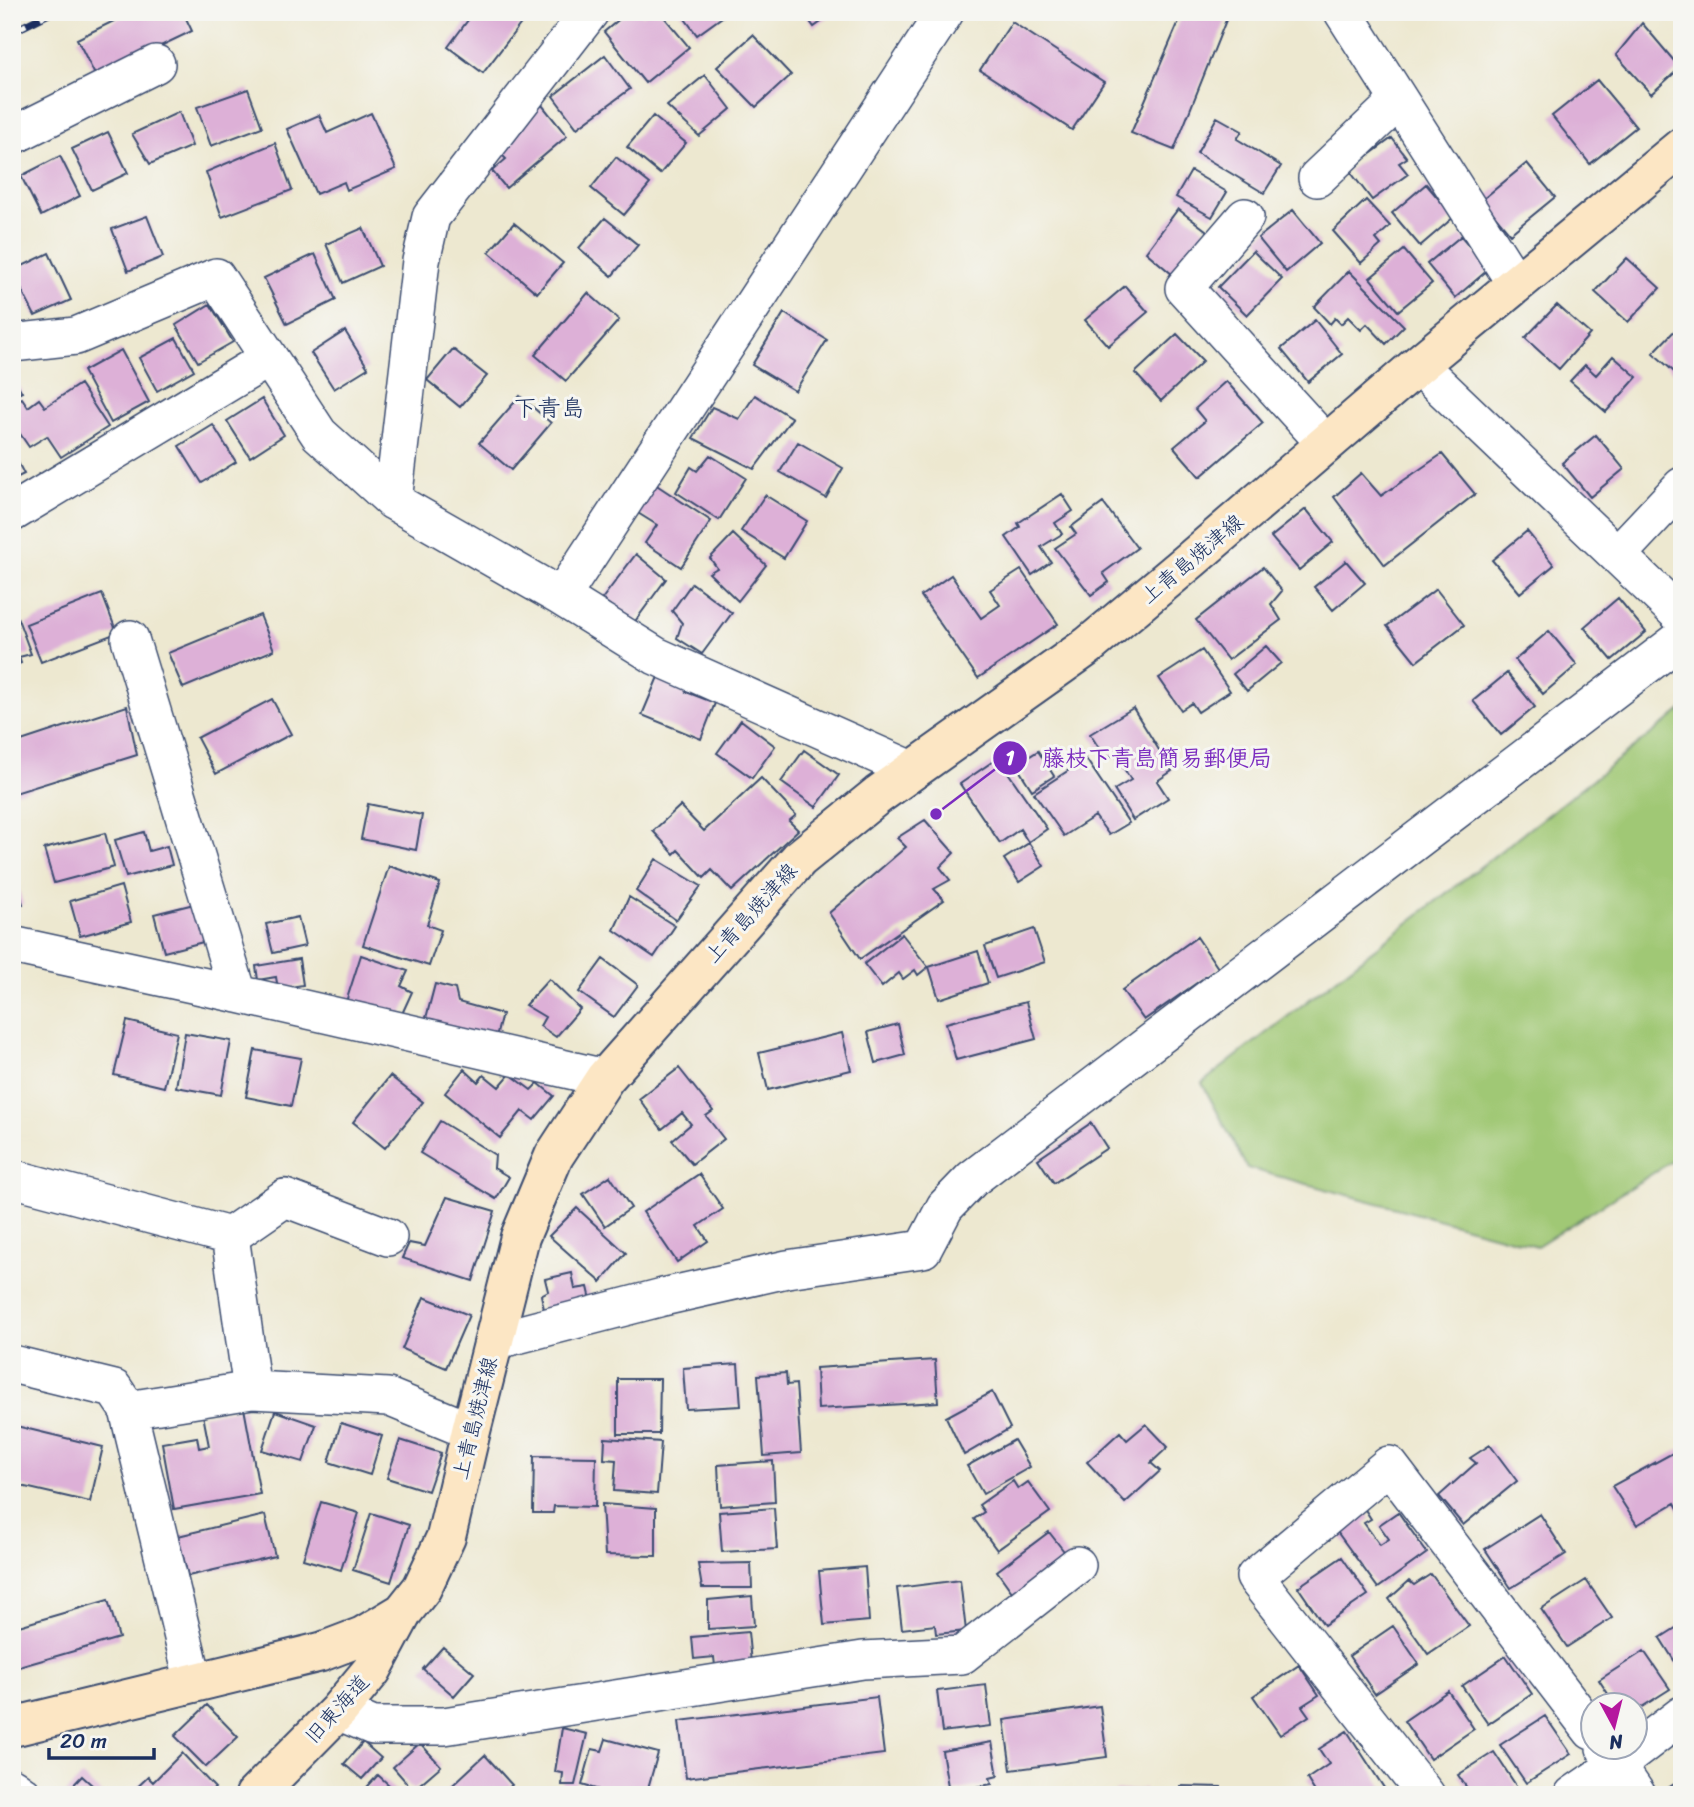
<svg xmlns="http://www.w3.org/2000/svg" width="1694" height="1807" font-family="Sriracha,'Klee One',sans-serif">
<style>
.green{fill:#a0c874;stroke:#5e7c69;stroke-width:2}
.building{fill:#ddb0d7}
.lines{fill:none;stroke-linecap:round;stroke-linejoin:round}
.street-casing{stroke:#3a4b6f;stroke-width:40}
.secondary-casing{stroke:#3a4b6f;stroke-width:42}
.street{stroke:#fff;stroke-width:37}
.secondary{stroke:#fce6c4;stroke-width:38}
.rail-casing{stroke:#1b2f5e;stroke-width:8}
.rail{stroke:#f6f6f2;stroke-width:5;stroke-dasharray:16;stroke-linecap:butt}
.labels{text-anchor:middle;stroke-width:6;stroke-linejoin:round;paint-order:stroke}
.street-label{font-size:21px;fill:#1b2f5e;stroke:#f6f6f2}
.quarter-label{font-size:24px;fill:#1b2f5e;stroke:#f6f6f2}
.leader{fill:none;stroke:#7b2cbf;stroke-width:2.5}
.callout-dot{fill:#7b2cbf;stroke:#f6f6f2;stroke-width:2.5}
.mark-label{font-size:21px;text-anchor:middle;font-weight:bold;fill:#fff}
.callout-label{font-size:23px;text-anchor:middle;font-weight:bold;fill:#7b2cbf;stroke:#f6f6f2;stroke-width:6;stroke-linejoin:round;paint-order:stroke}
</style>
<rect width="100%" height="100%" fill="#f6f6f2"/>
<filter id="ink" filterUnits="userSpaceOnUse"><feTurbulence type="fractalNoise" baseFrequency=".0143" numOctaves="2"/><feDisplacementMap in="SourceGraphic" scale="14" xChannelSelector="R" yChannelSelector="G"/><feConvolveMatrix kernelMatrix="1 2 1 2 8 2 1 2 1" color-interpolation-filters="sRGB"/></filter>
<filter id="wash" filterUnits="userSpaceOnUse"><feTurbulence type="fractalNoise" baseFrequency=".00686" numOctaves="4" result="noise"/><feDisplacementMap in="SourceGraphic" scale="28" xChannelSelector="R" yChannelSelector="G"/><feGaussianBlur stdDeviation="1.57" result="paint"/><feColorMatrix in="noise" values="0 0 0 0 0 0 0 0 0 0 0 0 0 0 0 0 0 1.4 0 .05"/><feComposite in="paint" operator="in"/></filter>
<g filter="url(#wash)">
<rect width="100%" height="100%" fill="#ede8d0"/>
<path class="green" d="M1682,710v445l-145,91 -290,-78 -45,-85z"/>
<g id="blocks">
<path class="building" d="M132,12h51l9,19 -96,46 -19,-38z
M474,12l55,1 -46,60 -35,-26z
M628,12h11l4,4 5,-4h12l29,35 -44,36 -41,-51z
M680,12h49l-32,23z
M803,12h32l-21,15z
M1183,12h37l8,3 -54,135 -43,-17z
M1012,22l92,60 -32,48 -92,-60z
M1642,23l38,45 -29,26 -35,-39z
M753,35l38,40 -35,32 -39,-40z
M605,55l25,34 -53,39 -24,-32z
M705,75l26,34 -32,27 -32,-30z
M1597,80l39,47 -46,37 -38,-48z
M248,89l14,38 -51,19 -14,-39z
M542,105l25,31 -61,52 -14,-17 14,-12 -7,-7 6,-15z
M179,112l13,34 -42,18 -18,-30z
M371,113l25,56 -49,21 -3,-8 -28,12 -29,-65 32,-14 8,18z
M653,116l33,27 -26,31 -33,-27z
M1217,117l25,14 -5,8 44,27 -17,27 -67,-40z
M108,132l20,41 -36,17 -20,-41z
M1392,138l15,20 -8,5 9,11 -36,26 -23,-30z
M275,143l17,47 -70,27 -16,-45z
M60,156l20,40 -39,20 -20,-40z
M616,157l34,27 -26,31 -33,-27z
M1527,163l28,34 -45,37 -28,-34z
M1191,171l36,21 -15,25 -36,-20z
M1426,184l28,33 -34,29 -28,-33z
M1366,200l24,26 -14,13 5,6 -20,18 -28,-32z
M1178,209l33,25 -38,41 -27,-23z
M1293,210l27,33 -34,29 -28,-34z
M147,216l16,41 -35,14 -16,-42z
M605,218l33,27 -26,31 -33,-28z
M514,223l49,40 -26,30 -48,-41z
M363,228l17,38 -37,17 -17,-39z
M1461,236l28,33 -34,29 -28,-34z
M1404,250l28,33 -34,28 -28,-33z
M1253,251l29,28 -35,36 -29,-28z
M49,253l22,47 -36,16 -23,-45z
M315,254l21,46 -49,24 -23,-46z
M1627,258l33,30 -32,34 -33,-30z
M1349,271l55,55 -18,18 -19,-20 -6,6 -13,-13 -7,7 -6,-6 -5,6 -16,-17z
M1125,286l23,26 -40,34 -23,-26z
M588,293l31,27 -53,61 -31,-26z
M210,304l23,38 -35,20 -22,-37z
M1557,305l33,29 -31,35 -34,-31z
M784,313l43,27 -32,51 -43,-26z
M1315,320l27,34 -34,28 -27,-33z
M1682,323v56l-29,-26z
M345,331l23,37 -34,21 -23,-36z
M1177,334l26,27 -42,40 -26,-28z
M176,338l18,32 -37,21 -18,-33z
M453,349l34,27 -27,31 -33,-27z
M121,350l28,52 -38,21 -28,-52z
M1613,356l24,21 -31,35 -36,-31 15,-16 11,10z
M12,375l10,17 -10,5z
M1226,381l37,42 -63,54 -26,-30 31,-26 -10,-12z
M80,384l28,43 -47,30 -14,-21 -18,11 -17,-25v-18l10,-6 6,9 11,-8 6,8z
M755,395l37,23 -38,51 -61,-31 19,-31 27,12z
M520,396l31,27 -40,47 -32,-27z
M262,399l22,36 -34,22 -23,-36z
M213,425l23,37 -34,21 -23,-37z
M1596,435l28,34 -34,28 -28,-34z
M798,442l45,26 -17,30 -46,-26z
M12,451l12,23 -12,6z
M1442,454l33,40 -90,71 -51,-68 27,-24 20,23z
M710,455l36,23 -27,42 -43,-28 15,-25 6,4z
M652,482l59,39 -30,46 -36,-24 12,-18 -24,-15z
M1062,494l11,17 -18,12 7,11 -21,13 10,15 -19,13 -26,-38 14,-10 -2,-4z
M765,495l42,26 -23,37 -43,-27z
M1103,503l34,45 -34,25 6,9 -18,13 -36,-47 21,-14 -5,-7z
M1306,509l27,33 -34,28 -28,-33z
M1527,531l27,34 -34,28 -28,-33z
M733,534l33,31 -28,36 -29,-28 8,-5 -7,-10z
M636,554l30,25 -33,45 -31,-25z
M1346,561l19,22 -32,27 -19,-23z
M1263,567l19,24 -11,13 10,16 -53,40 -32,-40z
M1021,570l37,54 -80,54 -57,-82 30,-21 30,43 19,-13 -10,-15z
M692,583l40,30 -30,41 -25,-16 5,-15 -10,-12z
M1436,589l28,36 -48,37 -29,-36z
M102,594l15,39 -76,29 -15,-38z
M1618,598l28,34 -34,28 -28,-33z
M15,611l16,43 -12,3 2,6 -9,3v-54z
M260,615l14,35 -91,38 -15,-35z
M1549,631l28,34 -34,29 -28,-34z
M1266,646l15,17 -34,28 -14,-17z
M1202,650l28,41 -32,21 -6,-9 -11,7 -22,-32z
M660,672l29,12 -3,8 29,11 -14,36 -59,-24z
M1507,673l28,34 -34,28 -28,-34z
M272,699l19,35 -75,40 -19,-36z
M127,706l10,49 -125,39v-50z
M1133,708l39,63 -15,10 11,17 -35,22 -19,-30 17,-10 -16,-26 -9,5 -16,-25z
M741,720l34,26 -23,32 -35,-25z
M804,750l35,25 -23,32 -35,-25z
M1038,751l16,25 -22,14 -16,-25z
M998,758l49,71 -19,13 -8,-13 -20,14 -40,-59z
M1086,759l43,64 -20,12 -14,-19 -31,20 -30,-43z
M761,778l35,37 -7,6 9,9 -66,61 -20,-21 -8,8 -26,-28 -4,4 -21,-23 27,-25 24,25z
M368,804l54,11 -6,35 -55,-11z
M925,820l29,33 -14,14 10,13 -16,9 10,11 -84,59 -31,-46 77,-66 -9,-9z
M144,832l5,19 18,-5 5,19 -46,12 -11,-37z
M105,833l9,34 -60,16 -10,-34z
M1029,843l15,23 -25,16 -15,-23z
M656,859l45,27 -25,34 -40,-29z
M389,866l51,17 -13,42 14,5 -12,36 -66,-21z
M12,867l11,37 -11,3z
M121,886l10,36 -51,14 -10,-35z
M629,897l46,29 -21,31 -40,-27z
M198,903l9,38 -43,11 -10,-38z
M298,917l7,29 -32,7 -7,-29z
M1034,929l11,33 -49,16 -11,-32z
M902,934l26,33 -10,8 -3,-5 -12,9 -4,-6 -17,14 -18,-23z
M1197,937l21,31 -74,52 -22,-30z
M978,951l10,32 -49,16 -10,-32z
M361,955l47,16 -7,15 11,6 -11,24 -56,-11z
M299,959l4,26 -25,4 -2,-12 -18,3 -2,-14z
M603,959l35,26 -24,32 -35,-25z
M549,979l31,30 -24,28 -16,-11 5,-9 -20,-12z
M435,984l20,5 3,13 44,12 -7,27 -70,-19z
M1026,1002l10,37 -80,21 -10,-37z
M127,1021l50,12 -13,54 -50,-12z
M898,1024l7,31 -29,8 -8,-31z
M185,1033l46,8 -10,54 -45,-8z
M842,1033l9,37 -83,20 -9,-37z
M255,1050l46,8 -10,48 -45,-9z
M679,1068l34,43 -7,5 18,23 -32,25 -20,-24 19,-16 -9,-11 -20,16 -23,-30z
M464,1069l14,13 6,-7 15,12 11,-13 21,16 7,-7 16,13 -20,24 -12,-9 -22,27 -55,-45z
M390,1076l33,26 -38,46 -32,-26z
M440,1121l55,34 -1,13 15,9 -13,22 -76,-46z
M1091,1123l16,25 -53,35 -16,-24z
M699,1174l24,35 -25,17 10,15 -31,21 -34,-50z
M610,1176l21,32 -26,18 -22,-32z
M447,1197l48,14 -22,70 -71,-23 7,-15 16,3z
M577,1208l49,45 -25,29 -52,-46z
M572,1273l3,16 13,-2 4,17 -47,10 -4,-19 7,-4 -3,-12z
M424,1297l45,18 -23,53 -44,-19z
M935,1360l3,42 -120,7 -2,-41z
M738,1364l3,42 -55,3 -3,-41z
M786,1373l1,12 9,-1 5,69 -37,3 -6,-81z
M618,1379h42l-1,55h-41z
M992,1392l18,36 -46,27 -18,-38z
M244,1408l16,86 -86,15 -12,-66 35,-6 2,11 10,-2 -6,-31z
M275,1411l41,14 -13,37 -41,-12z
M341,1423l41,13 -12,39 -41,-13z
M1146,1424l22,23 -17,16 9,8 -35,32 -38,-41 33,-30 7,8z
M12,1425l91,22 -13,55 -78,-18z
M605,1438l56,4 -4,52 -43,-3 2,-31 -12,-1z
M400,1440l41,13 -13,38 -41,-13z
M1014,1440l16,27 -47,27 -16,-28z
M1490,1445l27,36 -54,44 -24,-29 37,-33 -6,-5z
M1682,1448v68l-7,-13 -38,22 -25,-39z
M534,1456l62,1 -1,50 -41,-1 -1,7h-20z
M773,1461l2,41 -55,4 -2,-41z
M1013,1481l5,8 10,-7 22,30 -53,38 -23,-31 10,-7 -5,-7z
M321,1502l38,11 -18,57 -38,-11z
M602,1504l54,4v48l-51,-1z
M774,1508l3,41 -55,3 -3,-40z
M1364,1508l7,11 -7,4 16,22 9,-6 -10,-14 19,-13 29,41 -49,35 -43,-59z
M371,1513l38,12 -18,57 -38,-12z
M1540,1514l26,40 -55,34 -26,-39z
M265,1515l10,41 -87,20 -10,-40z
M1049,1532l21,27 -53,40 -20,-28z
M1342,1557l26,38 -44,30 -26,-38z
M751,1563l1,25h-50l-4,-24z
M865,1567l4,54 -45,4 -5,-54z
M1431,1574l38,52 -41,28 -39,-55 20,-18 5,4z
M960,1580l6,51 -30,3 -1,-9 -33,4 -5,-41z
M1586,1580l26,38 -45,29 -26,-38z
M752,1596l2,30 -46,3v-29z
M108,1600l11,38 -107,31v-41z
M1682,1624v49l-22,-35z
M1393,1626l26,38 -44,30 -26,-38z
M748,1632l3,31 -36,3 -1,-9 -20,2 -2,-22z
M443,1647l31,26 -20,23 -31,-27z
M1644,1651l26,38 -36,23v-6h-18l-17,-26z
M1506,1656l26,38 -44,30 -26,-38z
M1299,1665l20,30 -17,11 7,10 -29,19 -27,-39z
M986,1685l5,41 -49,6 -5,-41z
M1448,1691l26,38 -44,30 -26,-38z
M877,1697l7,57 -198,24 -7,-57z
M207,1705l31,32 -32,30 -31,-31z
M1100,1706l7,51 -96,13 -7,-50z
M1545,1716l26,38 -45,29 -26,-38z
M562,1728l25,6 -12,51h-13l1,-12 -8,-1z
M1347,1731l39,60 -7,4h-62l-10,-16 22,-15 -10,-15z
M606,1739l52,14 -12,42h-30l-34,-10 10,-36 10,2z
M363,1742l18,16 -19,21 -18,-15z
M992,1742l6,34 -8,2 2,6 -43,8 -7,-41z
M420,1743l21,23 -28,24 -20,-23z
M1494,1752l25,38 -7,5h-40l-14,-20z
M182,1753l33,35 -7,7h-79l19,-18 5,5z
M485,1755l27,30 -11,10h-59z
M378,1775l22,20h-40z
M82,1776l21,19h-39z
M1682,1779v16h-19l-1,-3z
M1180,1786l41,1v8h-41z
M1144,1789l1,6h-30v-4z"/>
</g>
</g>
<g filter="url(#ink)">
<use href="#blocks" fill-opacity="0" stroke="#3a4b6f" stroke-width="2"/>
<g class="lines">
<defs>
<path id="street" d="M1343,12l173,272
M12,136l144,-72
M1317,178l82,-78
M1245,217l-61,71 142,156
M12,343l64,-7 140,-59 103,157 74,67 168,96 95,59 256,114
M1418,365l264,252
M393,501l28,-240 10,-44 159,-205
M12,513l257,-155
M1617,555l65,-69
M561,597l384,-585
M130,639l108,355
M12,945l226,49 367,84
M12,1178l218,58 22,154
M230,1236l55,-38 103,39
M494,1341l169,-44 124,-28 136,-20 22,-42 27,-28 710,-541
M12,1364l102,25 14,21 66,273
M128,1410l124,-20 136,7 83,34
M338,1711l35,15h71l419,-66 99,-5 115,-90
M1605,1748l32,47
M12,1787l11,8
M1426,1795l-171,-218 134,-112 203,266
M1573,1795l45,-31 64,-49"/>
<path id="secondary" d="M12,1727l309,-75 42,-16 40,-24 19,-24 24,-51 25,-106 49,-194 34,-81 51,-78 194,-219 79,-64 210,-149 105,-88 225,-193 264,-218
M255,1795l83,-84 34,-41 30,-56"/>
</defs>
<use href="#street" class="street-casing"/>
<use href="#secondary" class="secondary-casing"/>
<use href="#street" class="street"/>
<use href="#secondary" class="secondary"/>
<defs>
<path id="rail" d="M12,15l7,-3
M12,32l40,-20"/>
</defs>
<use href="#rail" class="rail-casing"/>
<use href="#rail" class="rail"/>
</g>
</g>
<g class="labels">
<g class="street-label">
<text transform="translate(1192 559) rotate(-40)" y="7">上青島焼津線</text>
<text transform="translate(751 913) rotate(-48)" y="7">上青島焼津線</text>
<text transform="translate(475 1418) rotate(-76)" y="7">上青島焼津線</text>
<text transform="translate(337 1709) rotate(-48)" y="7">旧東海道</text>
</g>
<g class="quarter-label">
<text x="549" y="416">下青島</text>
</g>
</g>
<path class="leader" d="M936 814L1010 758"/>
<g class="callout-dot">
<circle cx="936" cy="814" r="7"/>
<circle cx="1010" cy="758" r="18"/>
</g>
<g class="mark-label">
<text x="1010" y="765">1</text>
</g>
<g class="callout-label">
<text x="1157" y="766">藤枝下青島簡易郵便局</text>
</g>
<rect width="1694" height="1807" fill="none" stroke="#f6f6f2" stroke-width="42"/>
<g transform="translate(1614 1726) rotate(173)"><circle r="33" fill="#f6f6f2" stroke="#9ea6b7" stroke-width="2"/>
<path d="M0-5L12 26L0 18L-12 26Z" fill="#b5179e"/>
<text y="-10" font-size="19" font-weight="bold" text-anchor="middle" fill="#1b2f5e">N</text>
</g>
<path d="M49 1748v10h105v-10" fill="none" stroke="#1b2f5e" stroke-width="3.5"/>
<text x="60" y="1748" font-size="21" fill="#1b2f5e" stroke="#f6f6f2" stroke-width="5" paint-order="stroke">20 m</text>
</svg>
